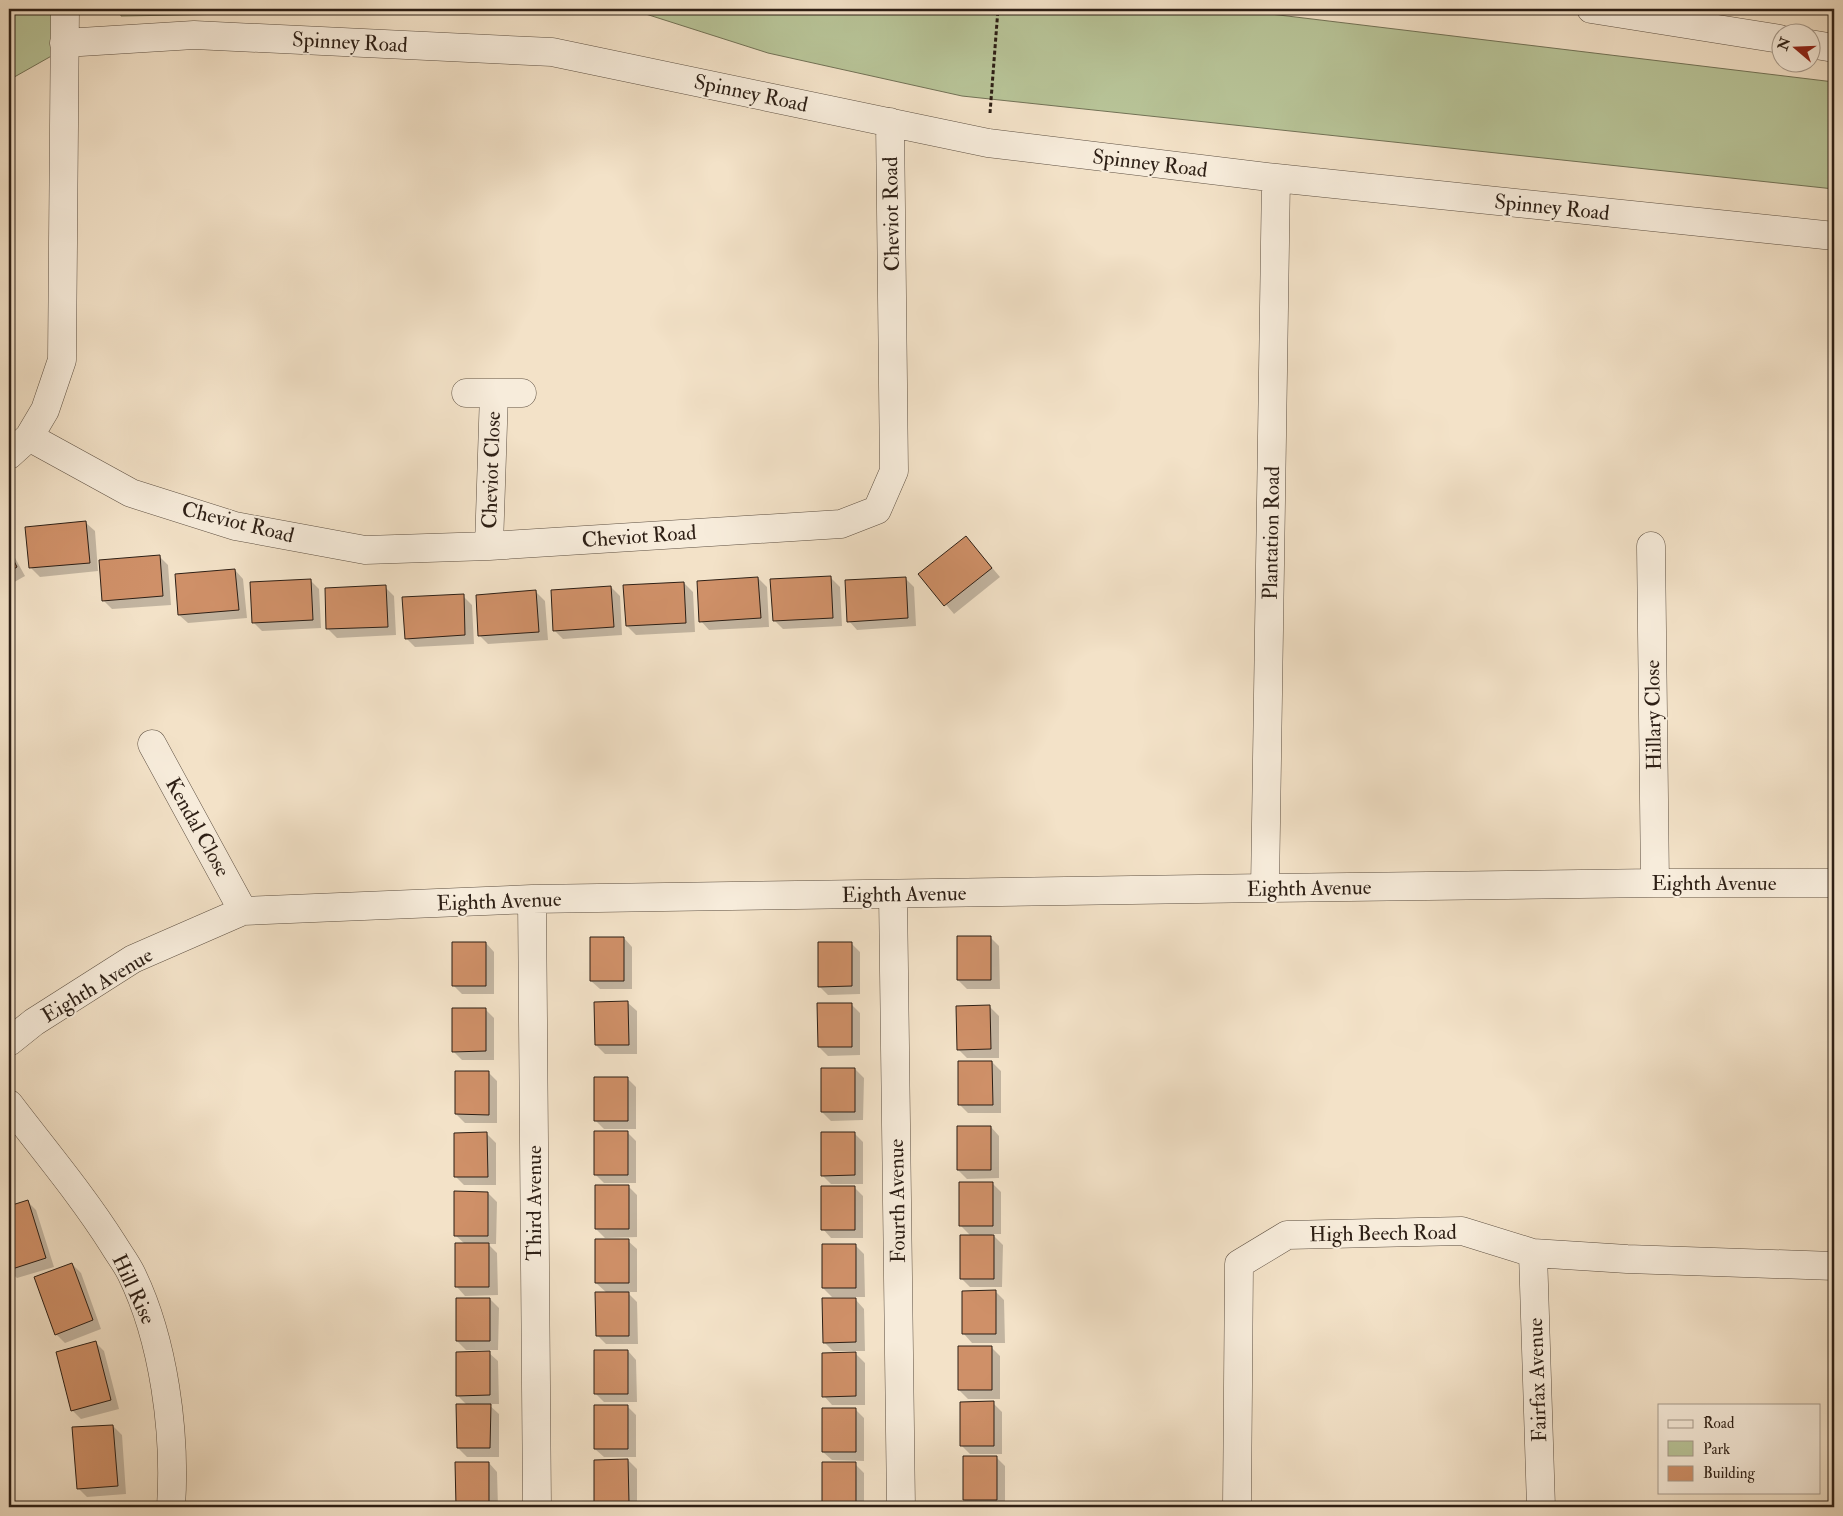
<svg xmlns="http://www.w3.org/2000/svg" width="1843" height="1516" font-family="'IM FELL Double Pica',serif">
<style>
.green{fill:#b8c498;stroke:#727256}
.shadow{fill:#0003}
.building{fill:#cf9068;stroke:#2d1f15}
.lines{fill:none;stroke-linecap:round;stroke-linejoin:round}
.minor-casing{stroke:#5e5042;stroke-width:29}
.path{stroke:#2d1f15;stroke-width:3;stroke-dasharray:4 2.5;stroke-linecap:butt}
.minor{stroke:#f7ecdb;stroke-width:28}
.labels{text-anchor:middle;stroke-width:4;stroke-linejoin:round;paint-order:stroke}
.street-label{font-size:21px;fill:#2d1f15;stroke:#f7ecdb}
</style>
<rect width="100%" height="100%" fill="#f3e2c8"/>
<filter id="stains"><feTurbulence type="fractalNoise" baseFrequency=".004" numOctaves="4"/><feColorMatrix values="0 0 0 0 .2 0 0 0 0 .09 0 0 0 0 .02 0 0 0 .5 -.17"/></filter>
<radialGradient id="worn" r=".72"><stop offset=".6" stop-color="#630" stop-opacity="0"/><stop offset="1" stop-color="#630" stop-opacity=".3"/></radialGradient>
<path class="green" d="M9,9h44l2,45 -46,26z
M120,9h404l-403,7z
M630,9h599l605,73v107l-872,-93 -194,-43z"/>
<path class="shadow" d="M86,523l9,8 3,40 -58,6 -9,-9z
M966,537l34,40 -46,37 -34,-40z
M9,547l16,29 -16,9z
M159,556l9,9 3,40 -59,4 -9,-9z
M235,570l8,9 4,39 -59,5 -9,-8z
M758,578l9,9 2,40 -60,3 -8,-9z
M831,578l9,9 2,39 -59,3 -9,-9z
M905,578l9,9 2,39 -59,4 -8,-9z
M310,580l9,9 2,39 -59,3 -9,-9z
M684,583l9,9 2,40 -59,3 -9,-9z
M385,587l9,9 2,39 -59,3 -9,-9z
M611,587l9,9 2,39 -59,4 -9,-9z
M536,592l9,9 3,39 -60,4 -8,-8z
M463,596l9,9 2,39 -59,3 -9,-9z
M624,938l8,9v42h-32l-9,-8z
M991,938l8,8 1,43h-33l-9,-9z
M486,943l8,9v42h-32l-9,-9z
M851,943l9,9v42l-32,1 -9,-9z
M628,1003l9,8v43h-32l-9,-9z
M851,1004l9,9v42l-32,1 -9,-9z
M990,1007l9,9v42h-32l-9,-9z
M485,1009l9,9v42h-32l-9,-9z
M992,1062l9,9v42h-33l-9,-9z
M855,1069l9,9 -1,42 -32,1 -9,-9z
M488,1072l9,9v42h-32l-9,-9z
M627,1078l9,9v42h-32l-9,-9z
M991,1127l8,9v42l-32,1 -9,-9z
M627,1132l9,9v42h-32l-9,-9z
M854,1133l9,9v42h-32l-9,-9z
M487,1134l9,9v42h-32l-9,-9z
M992,1183l9,9v42h-9l11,11 -1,42h-32l-9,-9 10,-42 -11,-11z
M628,1186l9,9v42l-32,1 -9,-9z
M854,1187l9,9v42h-32l-8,-9z
M488,1193l9,9 -1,42h-8l9,9 1,42 -33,1 -8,-9 8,-43 -10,-9z
M27,1201l9,9 18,57 -37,11 -8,-7v-64z
M628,1241l9,8v43h-10l10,10 1,42h-32l-9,-9 10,-42 -11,-10z
M855,1245l9,9 1,43h-33l-9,-9z
M72,1264l9,9 20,56 -36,14 -9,-9z
M995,1291l9,9 1,43h-33l-8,-9z
M490,1299l9,9 -1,42h-32l-9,-9z
M856,1300l8,9 1,42h-32l-9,-9z
M95,1342l9,9 15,58 -38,10 -9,-9z
M992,1348l8,8v43h-32l-9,-9z
M628,1351l8,9 1,42h-33l-9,-9z
M489,1353l9,8 1,43h-11l11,10v43h-32l-9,-9 10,-42 -11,-11z
M856,1354l9,9v42h-33l-8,-9z
M993,1403l9,9v42h-32l-9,-9z
M627,1406l9,9v42h-32l-9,-8z
M855,1409l9,9v43l-32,-1 -9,-8z
M113,1426l9,9 4,59 -39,3 -9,-9z
M996,1457l9,9v41h-33l-8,-7z
M628,1460l9,9v38h-37l-5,-4z
M489,1463l8,9 1,35h-39l-2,-1z
M855,1464l9,9v34h-39l-1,-1z"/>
<path class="building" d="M86,521l4,42 -61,5 -4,-41z
M966,536l26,32 -48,38 -26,-32z
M9,551l8,16 -8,5z
M160,555l3,41 -61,5 -3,-41z
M235,569l4,41 -61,5 -3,-41z
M831,576l2,42 -60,3 -3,-42z
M758,577l3,41 -62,4 -2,-41z
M906,577l2,41 -61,4 -2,-42z
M311,579l2,41 -61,3 -2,-41z
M684,582l2,41 -60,3 -3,-41z
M386,585l2,42 -62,2 -1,-41z
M611,586l3,41 -61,4 -2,-41z
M536,590l3,42 -61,4 -2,-41z
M464,594l1,41 -60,4 -3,-42z
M957,936h34v44h-34z
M590,937h34v44h-34z
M452,942h34v44h-34z
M818,942h34v44l-34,1z
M628,1001l1,44h-34l-1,-43z
M817,1003h35v44h-34z
M990,1005l1,44 -34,1 -1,-44z
M452,1008h34v43l-34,1z
M958,1061h34l1,44h-35z
M821,1068h34v44h-34z
M455,1071h34v44l-34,-1z
M594,1077h34v44h-34z
M957,1126h34v44h-34z
M594,1131h34v44h-34z
M487,1132l1,45h-34v-44z
M821,1132h34v43l-34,1z
M959,1182h34v44h-34z
M595,1185h34v44h-34z
M821,1186h34v44h-34z
M454,1191l34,1v44h-34z
M28,1200l18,58 -37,12v-64z
M960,1235h34v44h-34z
M595,1239h34v44h-34z
M455,1243h34v44h-34z
M822,1244h34v44h-34z
M72,1263l21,57 -38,15 -21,-58z
M996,1290v44h-34v-43z
M595,1292h34v44h-33z
M456,1298h34v43h-34z
M822,1298h34v44l-33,1z
M96,1341l15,59 -40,11 -15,-59z
M958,1346h34v44h-34z
M594,1350h34v44h-34z
M490,1351v44l-34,1v-44z
M856,1352v44l-34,1v-44z
M994,1401v45h-34v-44z
M456,1404h35l-1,44h-33z
M594,1405h34v44h-34z
M822,1408h34v44h-34z
M113,1425l5,61 -41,3 -5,-62z
M963,1456h34v44h-34z
M628,1459l1,44h-35v-43z
M455,1462h34v44h-33z
M822,1462h34v44l-34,1z"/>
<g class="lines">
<defs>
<path id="minor" d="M1591,9l189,30
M64,43l130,-8 358,17 436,91 288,35 558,58
M1810,44l24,4
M466,393h56
M29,437l102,56 104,33 130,24 124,-4 352,-22 36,-14 17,-39 -4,-349
M9,455l20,-18 16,-27 17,-50 3,-351
M489,546l5,-153
M1651,546l4,337
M152,744l91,167
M1265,888l11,-710
M893,894l8,613
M532,899l5,608
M9,1042l25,-20 99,-63 110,-48 289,-12 733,-11 390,-5h179
M9,1104c35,46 73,91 104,140 6,10 13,19 18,29 33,67 45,160 40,234
M1533,1253l8,254
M1237,1507l2,-243 48,-29 175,-4 71,22 94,6 207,7"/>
</defs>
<use href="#minor" class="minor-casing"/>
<path class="path" d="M990,113l8,-104"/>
<use href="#minor" class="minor"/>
</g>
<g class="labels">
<g class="street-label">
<text transform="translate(350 42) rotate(3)" y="7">Spinney Road</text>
<text transform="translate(751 93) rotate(12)" y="7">Spinney Road</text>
<text transform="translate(1150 163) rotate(7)" y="7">Spinney Road</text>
<text transform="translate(1552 207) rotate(6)" y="7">Spinney Road</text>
<text transform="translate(891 214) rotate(-91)" y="7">Cheviot Road</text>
<text transform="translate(491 470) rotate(-88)" y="7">Cheviot Close</text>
<text transform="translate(238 522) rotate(14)" y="7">Cheviot Road</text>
<text transform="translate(1271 533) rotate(-89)" y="7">Plantation Road</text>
<text transform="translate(639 536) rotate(-4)" y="7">Cheviot Road</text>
<text transform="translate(1653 715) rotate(-91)" y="7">Hillary Close</text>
<text transform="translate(198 827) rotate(61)" y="7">Kendal Close</text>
<text x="1714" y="890">Eighth Avenue</text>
<text transform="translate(1309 888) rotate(-1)" y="7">Eighth Avenue</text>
<text transform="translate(904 894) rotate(-1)" y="7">Eighth Avenue</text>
<text transform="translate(499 901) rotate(-2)" y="7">Eighth Avenue</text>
<text transform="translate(97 985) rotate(-31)" y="7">Eighth Avenue</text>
<text transform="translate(897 1201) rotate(-91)" y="7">Fourth Avenue</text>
<text transform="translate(534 1203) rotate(-90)" y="7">Third Avenue</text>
<text transform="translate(1383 1233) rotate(-1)" y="7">High Beech Road</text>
<text transform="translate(134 1289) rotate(65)" y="7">Hill Rise</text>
<text transform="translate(1537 1380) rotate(-92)" y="7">Fairfax Avenue</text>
</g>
</g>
<rect width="1843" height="1516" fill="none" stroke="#f3e2c8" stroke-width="30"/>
<rect x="10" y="10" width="1823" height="1496" fill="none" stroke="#2d1f15" stroke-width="2.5"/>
<rect x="15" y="15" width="1813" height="1486" fill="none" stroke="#2d1f15"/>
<rect x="1658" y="1404" width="162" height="90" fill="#f7ecdb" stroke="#a69a8c"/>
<rect x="1668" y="1420" width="25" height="8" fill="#f7ecdb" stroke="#a69a8c"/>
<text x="1703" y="1428" font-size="15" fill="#2d1f15">Road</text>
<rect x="1668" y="1441" width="25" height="15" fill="#b8c498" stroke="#a69a8c"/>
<text x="1703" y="1454" font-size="15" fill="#2d1f15">Park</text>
<rect x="1668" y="1466" width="25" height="15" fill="#cf9068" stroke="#a69a8c"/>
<text x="1703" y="1478" font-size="15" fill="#2d1f15">Building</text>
<g transform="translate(1796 48) rotate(289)"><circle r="24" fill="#f7ecdb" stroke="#a69a8c"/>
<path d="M0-4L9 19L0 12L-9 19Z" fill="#8f2418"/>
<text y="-8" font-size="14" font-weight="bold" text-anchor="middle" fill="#2d1f15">N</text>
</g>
<rect width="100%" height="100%" filter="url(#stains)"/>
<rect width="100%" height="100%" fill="url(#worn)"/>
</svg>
